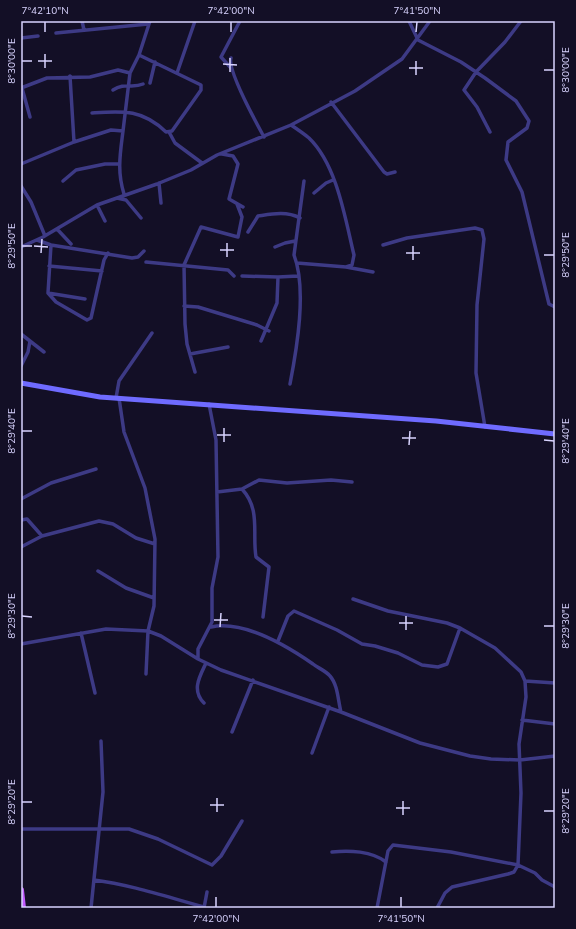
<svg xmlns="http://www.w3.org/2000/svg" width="576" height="929" font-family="'Nunito Sans',sans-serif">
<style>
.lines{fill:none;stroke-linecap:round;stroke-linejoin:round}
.street{stroke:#3d3a85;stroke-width:3.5}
.secondary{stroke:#6f6bff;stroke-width:5}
.primary{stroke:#c25bff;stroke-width:6}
.ticks{fill:none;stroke:#d9d4ff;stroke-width:1.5}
.neatline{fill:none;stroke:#d9d4ff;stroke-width:1.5}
.ticks-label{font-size:10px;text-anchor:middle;fill:#d9d4ff}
</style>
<rect width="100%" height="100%" fill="#130f26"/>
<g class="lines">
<path class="street" d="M82,21l2,9
M409,21l9,19 43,22 24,16 31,23 13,20 -2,7 -19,14 -2,18 16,32 26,108 1,4 6,3
M56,33l92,-9
M21,38l17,-2
M231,58c-4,12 26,66 33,79
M231,68l-10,-11 19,-36
M177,73l18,-52
M70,76l4,66
M150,83l5,-21
M21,88l26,-10 43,-1 28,-7 12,3
M22,88l8,29
M113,90c12,-8 19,-1 30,-6
M331,102l53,70 3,2 8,-2
M92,113c31,-2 50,-4 74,19l6,-1 29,-41v-5l-62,-30
M291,125c6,4 12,8 18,13 28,27 36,80 45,117l-2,10 -6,2
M123,131c-3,24 -6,40 1,63
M169,132l6,11 27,20
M490,132l-13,-25 -13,-17 12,-18 29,-30 16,-21
M222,154l11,2 5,8 -9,35 14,8
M21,164l53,-22 37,-12 12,1 7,-58 9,-18 11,-34
M63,181l13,-11 29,-6h14
M159,183l2,20
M21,186l10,16 14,34
M314,193l12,-10 7,-3
M117,198l9,2 15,18
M97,205l8,16
M57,229l14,15
M248,232l10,-16c14,-2 28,-5 42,2
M37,240l14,5 81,13 6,-1 6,-6
M51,245l-3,48 8,9 31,18 4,-2 13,-58 4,-7
M383,245l24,-7 68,-10 7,2 2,9 -7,66 -1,68 9,54
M21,247l22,-10 54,-32 60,-21 34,-14 26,-15 74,-30 64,-34 47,-32 28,-38
M275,247l10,-4 10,-2
M146,262l82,8 6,6
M297,263l49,4 27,5
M49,266l53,5
M242,276l36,1
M48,293l37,6
M184,306l14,1 59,18 12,6
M21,334l23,18
M261,341l16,-38 1,-26 20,-1
M190,354l38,-7
M21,366l7,-14 2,-11
M195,372l-8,-28 -2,-20 -1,-59 17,-38 37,10 4,-20 -5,-13
M290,384c7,-36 17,-95 4,-129l10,-74
M116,398l3,-17 33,-48
M119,398l5,34 21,56 10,51 -1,67 -6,25 -2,43
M242,489l17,-9 28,3 44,-3 21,2
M217,492l25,-3c19,21 10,44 14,68l13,10 -6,50
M21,499l30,-16 45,-14
M21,520l6,-1 15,17
M21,547l21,-11 57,-15 14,3 23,14 19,6
M98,571l28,17 28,10
M353,599l35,12 59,12 13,5 35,20 26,24 4,9 1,16 -7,47 2,49 -3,72 -4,7 -6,2 -56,13 -7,6 -8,15
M211,627c33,-7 76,19 102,37 5,4 13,7 17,12 8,9 8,25 11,36
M81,633l14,60
M278,641l10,-25 6,-5 43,19 25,14 13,2 23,7 24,12 16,2 9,-3 13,-36
M21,644l85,-15 42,2 13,5 37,23 23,11 120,42 79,31 50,13 21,3 29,1 35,-4
M198,659v-10l14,-27v-34l6,-31 -2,-117 -7,-36
M525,681l30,2
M204,703c-13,-13 -4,-27 2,-40
M522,720l33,4
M232,732l21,-52
M312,753l17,-46
M21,829h108l29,10 54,26 9,-9 21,-35
M332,852c17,-2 40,-1 54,10
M94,880c38,5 73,17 110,27
M91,908l12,-116 -2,-51
M204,908l3,-16
M377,908l11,-57 5,-6 58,7 67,13 17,8 7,7 13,7"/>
<path class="secondary" d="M21,383l79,14 336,24 119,13"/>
<path class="primary" d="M21,890l2,18"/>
</g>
<path class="ticks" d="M45,32v-10M231,32v-10M416,32l1,-10M22,61h10M38,61h14M223,64l14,1M45,68v-14M409,68h14M544,70h10M230,72v-14M416,75v-14M22,246h10M34,246l14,1M220,250h14M41,253l1,-14M406,253h14M544,255h10M227,257v-14M413,260v-14M22,431h10M217,435h14M402,438h14M544,440l10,1M224,442v-14M409,445l1,-14M22,616l10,1M214,620h14M399,623h14M544,626h10M220,627l1,-14M406,630v-14M22,802h10M210,805h14M396,808h14M544,811h10M217,812v-14M403,815v-14M216,907v-10M401,907v-10"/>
<rect width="576" height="929" fill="none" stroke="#130f26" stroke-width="44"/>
<rect x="22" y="22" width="532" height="885" class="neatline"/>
<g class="ticks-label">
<text x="45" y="14">7°42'10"N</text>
<text x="231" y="14">7°42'00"N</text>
<text x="417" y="14">7°41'50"N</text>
<text transform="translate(11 61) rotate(-90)" y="4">8°30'00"E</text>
<text transform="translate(565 70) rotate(-90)" y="4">8°30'00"E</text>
<text transform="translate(11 246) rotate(-90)" y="4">8°29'50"E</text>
<text transform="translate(565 255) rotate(-90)" y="4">8°29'50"E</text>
<text transform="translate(11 431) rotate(-90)" y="4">8°29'40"E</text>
<text transform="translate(565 441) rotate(-90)" y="4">8°29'40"E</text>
<text transform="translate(11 616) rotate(-90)" y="4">8°29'30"E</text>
<text transform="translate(565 626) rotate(-90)" y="4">8°29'30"E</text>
<text transform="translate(11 802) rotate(-90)" y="4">8°29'20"E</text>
<text transform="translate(565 811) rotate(-90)" y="4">8°29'20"E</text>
<text x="216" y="922">7°42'00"N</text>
<text x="401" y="922">7°41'50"N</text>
</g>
</svg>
